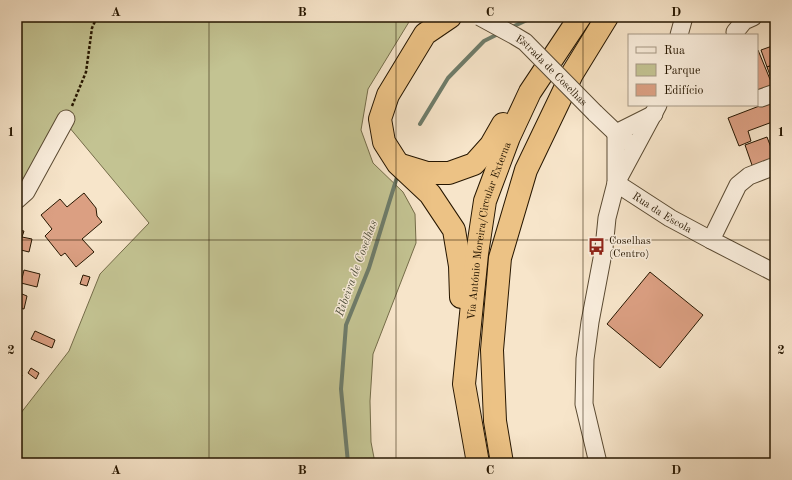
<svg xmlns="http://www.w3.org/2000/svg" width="792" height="480" font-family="'Old Standard TT',serif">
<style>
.green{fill:#c3c392;stroke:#746c49}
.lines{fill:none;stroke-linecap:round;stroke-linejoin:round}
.stream{stroke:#6e7c6a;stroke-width:4}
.building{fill:#db9f82;stroke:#261600}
.minor-casing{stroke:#5a4a32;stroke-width:19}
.highway-casing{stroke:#261600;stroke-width:24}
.path{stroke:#261600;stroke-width:2.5;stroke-dasharray:3 2;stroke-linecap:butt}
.minor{stroke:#faeedd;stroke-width:17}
.highway{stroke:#ecc285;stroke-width:22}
.minor-bridge-casing{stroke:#5a4a32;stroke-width:19;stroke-linecap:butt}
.minor-bridge{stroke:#faeedd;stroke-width:17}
.grid{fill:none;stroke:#261600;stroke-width:1;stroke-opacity:0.55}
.labels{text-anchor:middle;stroke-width:3;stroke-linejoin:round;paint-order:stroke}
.street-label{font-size:11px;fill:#261600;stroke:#faeedd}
.poi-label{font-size:11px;fill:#261600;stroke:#faeedd;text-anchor:start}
.water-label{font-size:12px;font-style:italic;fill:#50523e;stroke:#faeedd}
.neatline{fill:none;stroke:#261600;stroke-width:1.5}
.grid-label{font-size:13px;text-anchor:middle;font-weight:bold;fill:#261600}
</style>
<rect width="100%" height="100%" fill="#f7e5ca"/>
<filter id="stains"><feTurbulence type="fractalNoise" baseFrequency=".005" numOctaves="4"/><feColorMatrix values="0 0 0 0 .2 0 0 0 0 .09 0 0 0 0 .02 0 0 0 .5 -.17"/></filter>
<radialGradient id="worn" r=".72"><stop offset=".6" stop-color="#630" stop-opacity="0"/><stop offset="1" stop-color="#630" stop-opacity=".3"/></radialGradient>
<path class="green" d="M17,17h395l-44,72 -7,41 12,33 30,29 12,22 1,29 -43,111 -3,47 1,41 4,21h-358v-45l52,-67 31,-77 49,-51 -90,-108 -38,70 -4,3z"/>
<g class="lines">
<path class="stream" d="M510,28l17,-8 2,-3
M420,124l28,-46 36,-37 16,-8
M348,463l-7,-74 5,-64 23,-57 28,-91"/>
</g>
<path class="building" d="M775,45v19l-8,3 -6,-17z
M758,50l16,39 -17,4v-42z
M775,64v21l-1,1 -7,-19z
M775,100v21l-27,10 3,10 -12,5 -11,-28z
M767,137l8,21 -22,10 -8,-23z
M84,193l12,15 1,8 5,6 -20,17 12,13 -18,15 -11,-14 -4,3 -16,-20 7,-7 -11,-14 19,-16 7,8z
M17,230l7,1 -2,6 10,2 -3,13 -12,-3z
M24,270l16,4 -3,13 -16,-4z
M650,272l53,43 -43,53 -53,-44z
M83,275l7,2 -3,9 -7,-2z
M17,292l10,4 -3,13 -5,-1v2h-2z
M35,331l20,9 -3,8 -21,-9z
M31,368l8,5 -3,6 -8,-6z
M17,373l5,2 -5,11z"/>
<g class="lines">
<defs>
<g id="minor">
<path d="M735,32l9,-11 9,-4"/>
<path d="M679,35l5,-18"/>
<path d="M761,98l14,-5"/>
<path d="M595,113l21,20 19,14"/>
<path d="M616,133l38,-19"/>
<path d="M775,166l-26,10 -11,9 -27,55 64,33"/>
<path d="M616,180v-47"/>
<path id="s1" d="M616,183l54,35 41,22"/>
<path d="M17,200l9,-8 40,-73"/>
<path d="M598,463l-14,-59 1,-45 5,-37 14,-74 3,-30 9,-35 42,-78"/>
</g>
<g id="highway">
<path d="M450,17l-25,17 -37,61 -8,24 4,23 14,22 32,30 24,36 6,36 1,31"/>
<path d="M401,165l26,8h22l25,-9 17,-19 12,-21"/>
<path id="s2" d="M478,463l-14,-79 13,-130 8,-53 24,-64 21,-45 50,-75"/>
<path d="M502,463l-7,-42 -3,-71 8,-92 26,-88 46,-96 35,-57"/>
</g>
</defs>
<use href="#minor" class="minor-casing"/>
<use href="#highway" class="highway-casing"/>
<path class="path" d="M72,106l14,-34 6,-44 5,-11"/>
<use href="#minor" class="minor"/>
<use href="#highway" class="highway"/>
<defs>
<g id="minor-bridge">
<path id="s3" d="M480,17l35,19 10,6 70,71"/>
</g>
</defs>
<use href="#minor-bridge" class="minor-bridge-casing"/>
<use href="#minor-bridge" class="minor-bridge"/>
</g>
<path class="grid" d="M209,17v446M396,17v446M583,17v446M17,240h758"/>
<defs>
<symbol id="bus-bare" viewBox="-9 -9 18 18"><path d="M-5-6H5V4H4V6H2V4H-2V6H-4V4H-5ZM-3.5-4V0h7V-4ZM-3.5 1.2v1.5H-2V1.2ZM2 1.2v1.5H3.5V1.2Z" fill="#8f2418" stroke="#faeedd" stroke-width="2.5" paint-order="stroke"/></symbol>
</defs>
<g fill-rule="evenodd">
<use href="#bus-bare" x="584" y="234" width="25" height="25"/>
</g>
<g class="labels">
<g class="street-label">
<text dy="4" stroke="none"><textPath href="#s3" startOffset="90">Estrada de Coselhas</textPath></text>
<text dy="4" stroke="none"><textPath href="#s1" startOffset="55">Rua da Escola</textPath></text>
<text dy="4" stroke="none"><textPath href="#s2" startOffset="236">Via António Moreira/Circular Externa</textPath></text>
</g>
<g class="poi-label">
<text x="609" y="244">Coselhas<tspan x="609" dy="13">(Centro)</tspan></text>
</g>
<g class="water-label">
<text transform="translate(356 268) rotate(-70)" y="4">Ribeira de Coselhas</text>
</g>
</g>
<rect width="792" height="480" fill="none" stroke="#f7e5ca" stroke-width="44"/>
<rect x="628" y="34" width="130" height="72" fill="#faeedd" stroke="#a59885"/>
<rect x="636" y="47" width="20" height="6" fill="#faeedd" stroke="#a59885"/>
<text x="664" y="54" font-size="12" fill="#261600">Rua</text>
<rect x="636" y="64" width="20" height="12" fill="#c3c392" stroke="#a59885"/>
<text x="664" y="74" font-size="12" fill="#261600">Parque</text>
<rect x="636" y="84" width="20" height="12" fill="#db9f82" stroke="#a59885"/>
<text x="664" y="94" font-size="12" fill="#261600">Edifício</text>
<rect x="22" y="22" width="748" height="436" class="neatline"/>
<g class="grid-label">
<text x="116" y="16">A</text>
<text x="302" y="16">B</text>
<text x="490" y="16">C</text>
<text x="676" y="16">D</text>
<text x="11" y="136">1</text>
<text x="781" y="136">1</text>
<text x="11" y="354">2</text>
<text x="781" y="354">2</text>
<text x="116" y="474">A</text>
<text x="302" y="474">B</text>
<text x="490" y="474">C</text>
<text x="676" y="474">D</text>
</g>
<rect width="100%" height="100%" filter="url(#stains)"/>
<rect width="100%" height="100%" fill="url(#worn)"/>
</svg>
